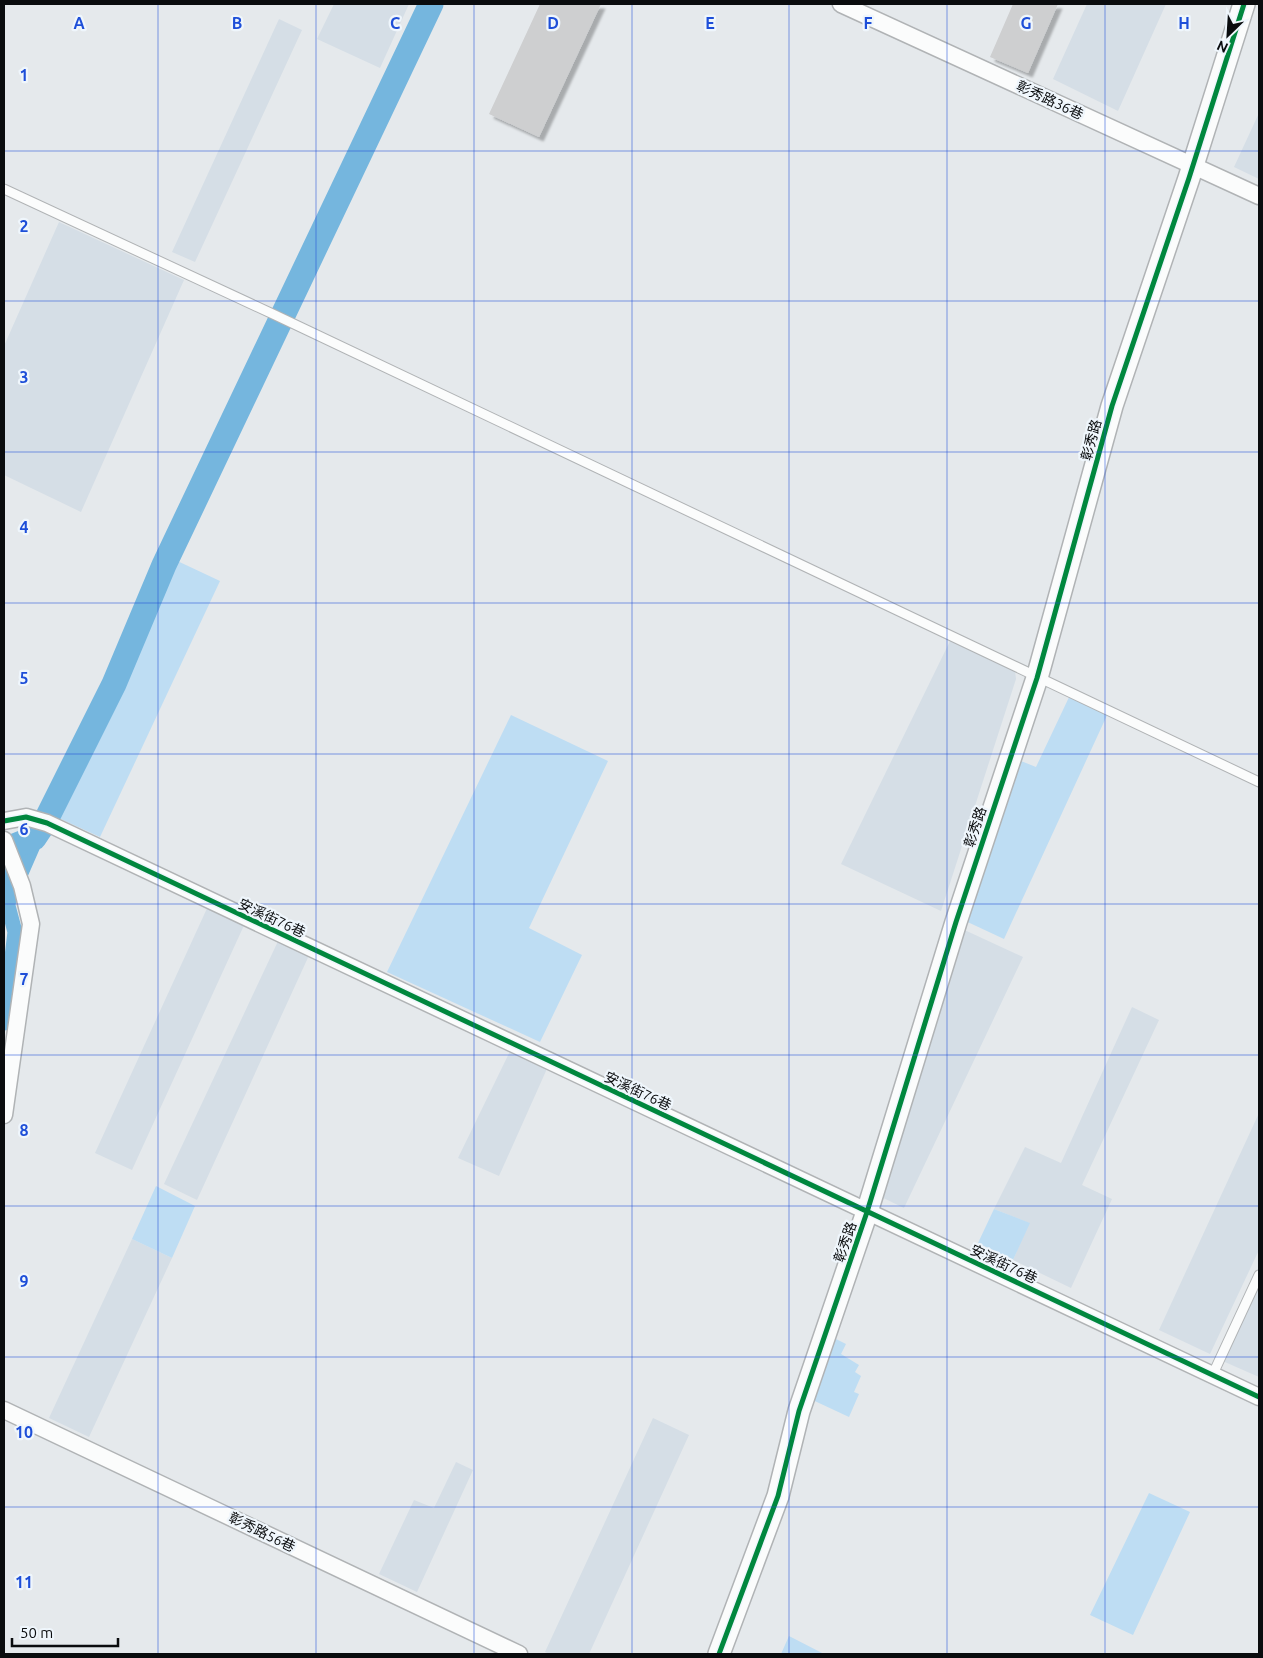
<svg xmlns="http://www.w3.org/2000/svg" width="1263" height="1658" font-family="Ubuntu,'Noto Sans TC',sans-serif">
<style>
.built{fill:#d5dee6}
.green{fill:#beddf3}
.water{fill:#75b6de}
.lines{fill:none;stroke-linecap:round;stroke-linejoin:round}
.canal{stroke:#75b6de;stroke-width:15}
.river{stroke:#75b6de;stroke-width:25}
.building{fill:#cecfd0;filter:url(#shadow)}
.service-casing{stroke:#b0b3b5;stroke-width:11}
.minor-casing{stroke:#b0b3b5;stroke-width:19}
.tertiary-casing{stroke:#b0b3b5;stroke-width:24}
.service{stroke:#fbfcfc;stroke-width:9}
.minor{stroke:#fbfcfc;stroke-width:16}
.tertiary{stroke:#fbfcfc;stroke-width:21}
.cycleway-casing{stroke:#eff6fc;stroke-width:8}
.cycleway{stroke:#00873e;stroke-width:5}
.grid{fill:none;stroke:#1d4ed8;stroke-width:1;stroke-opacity:0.55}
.labels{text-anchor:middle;stroke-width:4.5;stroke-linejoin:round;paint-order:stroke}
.street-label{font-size:14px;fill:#0a0c0e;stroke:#eff6fc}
.grid-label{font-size:16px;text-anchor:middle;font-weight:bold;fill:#1d4ed8;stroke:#eff6fc;stroke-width:4.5;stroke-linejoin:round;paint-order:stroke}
</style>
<defs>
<filter id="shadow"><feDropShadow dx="4.5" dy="4.5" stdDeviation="1" flood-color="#0004"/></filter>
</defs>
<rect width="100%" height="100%" fill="#e5e9ec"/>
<path class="built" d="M334,4h75l-29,64 -63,-29z
M1087,4h79l-48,107 -65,-32z
M279,19l23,11 -107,232 -23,-10z
M1259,113v66l-25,-12z
M59,222l125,58 -103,232 -77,-37v-129z
M952,637l63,34 1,8 -75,232 -100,-47z
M209,904l37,17 -114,249 -37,-17z
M958,927l65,30 -119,251 -33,-16z
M280,937l31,14 -114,249 -33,-16z
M1132,1007l27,13 -77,165 30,14 -41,89 -58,-28 16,-37 -35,-14 31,-62 36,16z
M513,1045l37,17 -51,114 -41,-18z
M1259,1113v137l-49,104 -51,-24z
M132,1239l40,19 -83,179 -40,-19z
M1259,1270v107l-41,-18z
M653,1418l36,17 -100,219h-40l-4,-2z
M456,1462l17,8 -56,122 -38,-18 35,-74 20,8z"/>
<path class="green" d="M171,558l49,23 -120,256 -48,-22z
M1071,693l38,18 -105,228 -45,-21 52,-161 25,10z
M511,715l97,46 -79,167 53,27 -42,87 -153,-70z
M156,1186l39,20 -23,52 -40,-19z
M994,1209l36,14 -17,37 -35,-17z
M826,1334l20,10 -5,10 18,11 -4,7 6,4 -7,16 5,2 -10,23 -45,-21z
M1149,1493l41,19 -57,123 -43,-20z
M789,1636l35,18h-43z"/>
<path class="water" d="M46,820l5,3 -41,94v19l-6,-45v-41l30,-12z"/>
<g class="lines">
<path class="canal" d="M4,891l11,41 -11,91"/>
<path class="river" d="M4,850l30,-12 12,-18 68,-136 50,-119 267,-561"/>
</g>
<path class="building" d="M540,4h61l-62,133 -50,-23z
M1013,4h45l-30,69 -38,-16z"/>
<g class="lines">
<defs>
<path id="service" d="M4,189l271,126 984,467
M1212,1376l47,-101"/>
<path id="minor" d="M841,4l418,192
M4,821l22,-4 21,6 1212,574
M4,840l18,46 9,38 -27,191
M4,1410l515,244"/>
<path id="tertiary" d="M719,1654l59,-158 21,-85 68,-199 89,-290 81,-244 75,-272 77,-228 55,-174"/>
</defs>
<use href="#service" class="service-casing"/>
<use href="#minor" class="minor-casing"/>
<use href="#tertiary" class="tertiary-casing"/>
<use href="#service" class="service"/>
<use href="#minor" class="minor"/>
<use href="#tertiary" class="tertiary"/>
<defs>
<path id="cycleway" d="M4,821l22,-4 21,6 1212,574
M719,1654l59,-158 21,-85 68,-199 89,-290 81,-244 75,-272 77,-228 55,-174"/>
</defs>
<use href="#cycleway" class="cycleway-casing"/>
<use href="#cycleway" class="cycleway"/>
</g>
<path class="grid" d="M158,4v1650M316,4v1650M474,4v1650M632,4v1650M789,4v1650M947,4v1650M1105,4v1650M4,151h1255M4,301h1255M4,452h1255M4,603h1255M4,754h1255M4,904h1255M4,1055h1255M4,1206h1255M4,1357h1255M4,1507h1255"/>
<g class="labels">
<g class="street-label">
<text transform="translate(1050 100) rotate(25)" y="5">彰秀路36巷</text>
<text transform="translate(1091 440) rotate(-75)" y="5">彰秀路</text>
<text transform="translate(975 827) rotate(-72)" y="5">彰秀路</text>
<text transform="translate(272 918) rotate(25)" y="5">安溪街76巷</text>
<text transform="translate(638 1091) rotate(25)" y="5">安溪街76巷</text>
<text transform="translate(845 1242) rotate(-71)" y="5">彰秀路</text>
<text transform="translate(1004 1264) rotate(25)" y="5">安溪街76巷</text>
<text transform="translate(262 1532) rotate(26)" y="5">彰秀路56巷</text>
</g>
</g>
<g class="grid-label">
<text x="79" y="29">A</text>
<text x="237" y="29">B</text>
<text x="395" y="29">C</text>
<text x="553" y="29">D</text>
<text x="710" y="29">E</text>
<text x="868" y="29">F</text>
<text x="1026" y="29">G</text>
<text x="1184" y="29">H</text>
<text x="24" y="81">1</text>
<text x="24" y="232">2</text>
<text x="24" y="383">3</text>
<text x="24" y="533">4</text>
<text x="24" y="684">5</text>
<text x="24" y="835">6</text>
<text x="24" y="985">7</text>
<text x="24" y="1136">8</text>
<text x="24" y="1287">9</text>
<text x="24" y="1438">10</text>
<text x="24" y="1588">11</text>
</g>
<rect width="1263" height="1658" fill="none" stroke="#0a0c0e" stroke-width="10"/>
<g transform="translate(1228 35) rotate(205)" stroke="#eff6fc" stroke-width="4" paint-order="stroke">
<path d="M0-4L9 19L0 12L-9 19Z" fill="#0a0c0e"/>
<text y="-8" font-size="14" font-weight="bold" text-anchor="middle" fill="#0a0c0e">N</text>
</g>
<path d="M12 1638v8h106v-8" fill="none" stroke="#0a0c0e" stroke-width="2.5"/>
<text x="20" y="1638" font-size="15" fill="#0a0c0e" stroke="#eff6fc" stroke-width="4" paint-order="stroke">50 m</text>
</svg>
